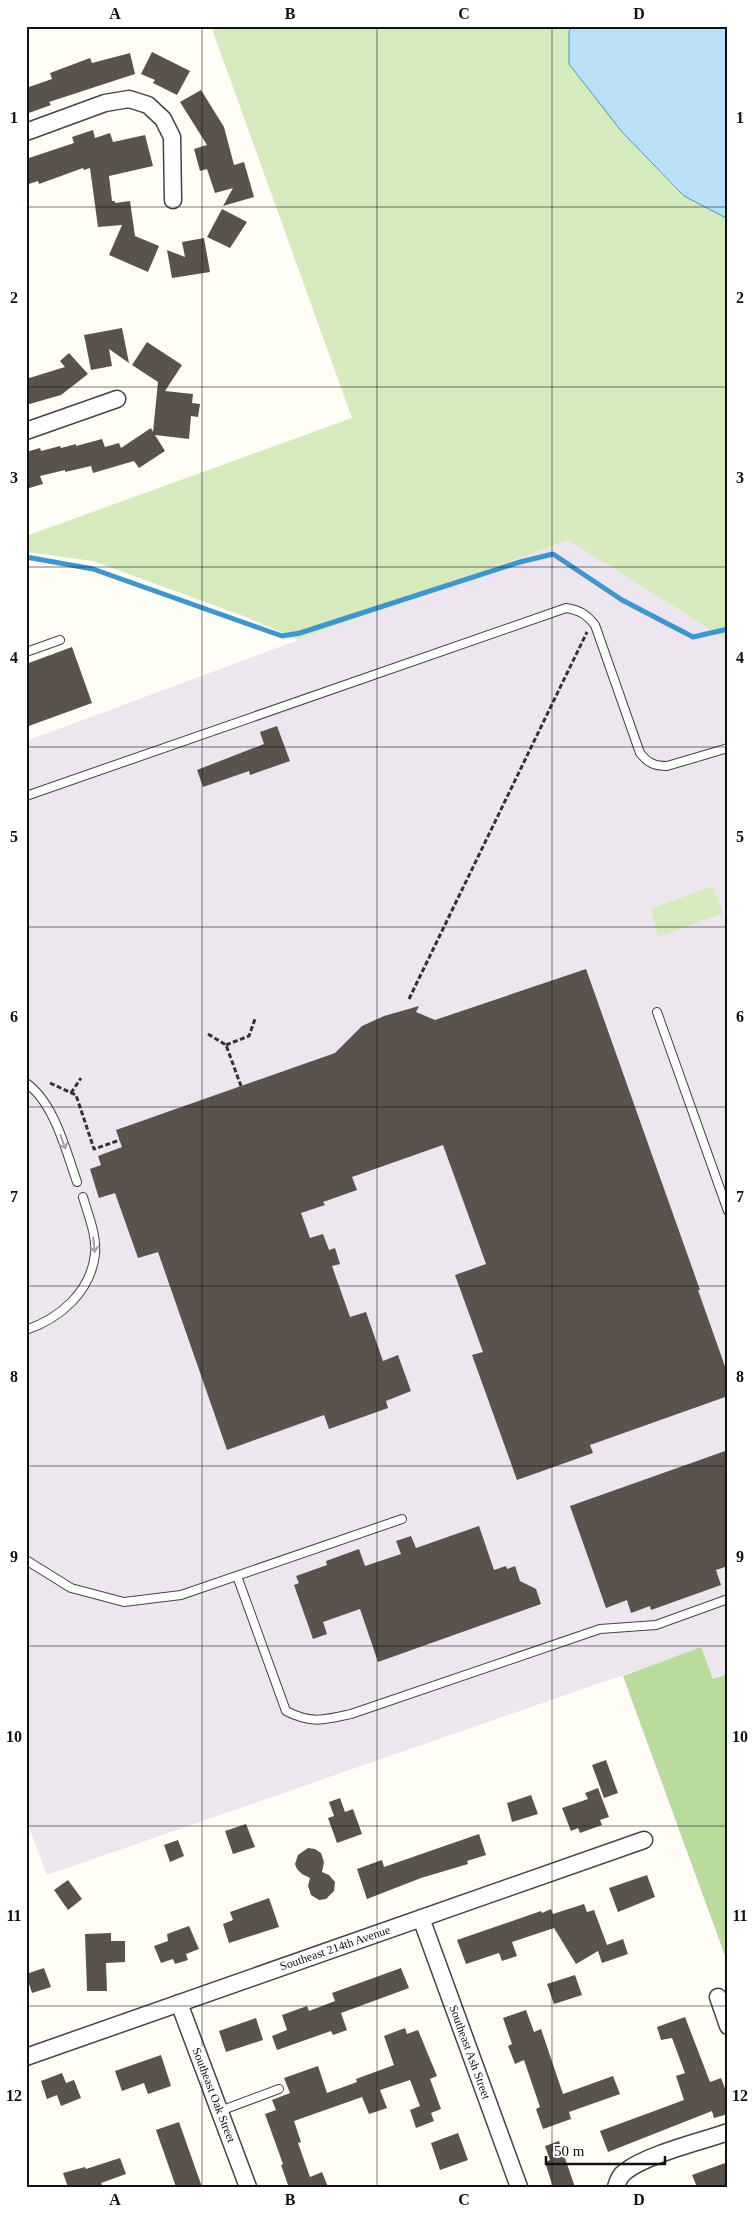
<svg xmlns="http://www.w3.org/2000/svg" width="754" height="2213" font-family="'Times New Roman',serif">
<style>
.industrial{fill:#eee6ef}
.green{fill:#d5ebbd}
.forest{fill:#b9dc9c}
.water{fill:#b9e0f7;stroke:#3f96cf}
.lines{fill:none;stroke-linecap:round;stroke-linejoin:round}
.stream{stroke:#3f96cf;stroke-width:5}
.building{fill:#5a524d}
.service-casing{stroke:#444;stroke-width:10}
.minor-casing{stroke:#444;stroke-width:19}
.path{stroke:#333;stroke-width:3;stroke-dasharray:5 2.5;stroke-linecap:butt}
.service{stroke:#fff;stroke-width:8}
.minor{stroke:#fff;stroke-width:16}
.oneway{stroke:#a0a0a0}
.grid{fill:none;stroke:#111;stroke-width:1;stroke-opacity:0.55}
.labels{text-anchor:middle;stroke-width:5;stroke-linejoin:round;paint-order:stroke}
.street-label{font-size:12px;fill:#111;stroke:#fff}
.neatline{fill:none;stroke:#111;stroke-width:2}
.grid-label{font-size:16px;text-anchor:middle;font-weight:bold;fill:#111}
</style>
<rect width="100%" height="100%" fill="#fffdf5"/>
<path class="industrial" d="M568,540l160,101v1033l-15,5 -12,-31 -654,227 -21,-55v-1079z"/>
<path class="green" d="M211,26h362l-4,5v33l53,68 61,64 45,23v422l-160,-101 -270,100 -52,-23 -153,-56 -67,-9v-16l326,-118z
M713,886l10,27 -65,24 -7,-28z"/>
<path class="forest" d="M701,1647l12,32 15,-5v290l-105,-288z"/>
<path class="water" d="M573,26h155v193l-44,-23 -62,-64 -53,-68v-33z"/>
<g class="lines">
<path class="stream" d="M26,557l67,12 189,67 18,-3 220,-71 33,-8 69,46 71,37 35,-8"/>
</g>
<path class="building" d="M152,52l38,19 -13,24 -24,-12 2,-3 -14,-6z
M130,53l5,21 -86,28 2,3 -25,9v-26l26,-9 -2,-6 40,-15 2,5z
M201,90l23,37 10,38 10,-3 10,35 -31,9 10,-18 -18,5 -8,-24 -7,2 -6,-22 13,-4 -27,-43z
M93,130l2,8 15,-5 3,9 32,-7 8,31 -44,10 3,25h3v2l15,-2 5,35 24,10 -11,26 -39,-17 13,-30 -24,2 -8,-59 -6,2 -1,-2 -44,16 -1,-3 -12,4v-26l48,-16 -2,-6z
M222,209l25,13 -17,26 -23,-11z
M204,238l6,34 -38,6 -5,-28 18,7 -3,-15z
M122,328l7,35 -20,-14 3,17 -21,4 -7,-35z
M147,342l35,23 -17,26 28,3 -1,9 8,1 -2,13 -7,-1 -2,23 -34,-4 10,16 -26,17 -5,-7 -41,12 -2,-7 -26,6v-2l-25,6 3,8 -17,5v-37l14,-4 1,3 19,-5 1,2 15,-4v2l26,-7 3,8 14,-4 2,5 30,-20 2,4 5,-50 -26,-17z
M69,353l19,21 -27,21 -35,10v-26l39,-12 -5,-6z
M72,647l20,56 -66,24v-63z
M277,726l13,35 -40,14 -1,-4 -46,16 -6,-17 67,-26 -4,-12z
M586,969l114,321h-2l30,85v21l-138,49 3,8 -76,27 -45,-125 11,-3 -28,-77 31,-11 -43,-119 -91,32 5,13 -34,12 2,3 -24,8 9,25 13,-4 6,16 6,-2 5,16 -8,2 18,51 16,-5 17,49 15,-6 13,36 -25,10 2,7 -59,21 -5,-14 -97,35 -69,-198 -20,6 -23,-65 -16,5 -2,-6 -7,-23 11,-4 -3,-9 24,-9 -6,-17 219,-77 27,-27 22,-10 35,-10 -3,6 19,8z
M728,1450v116l-12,4 5,15 -70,25 -1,-4 -19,7 -4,-13 -21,8 -36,-102z
M479,1526l15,44 12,-4 1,3 8,-3 5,15 16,8 5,15 -163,58 -18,-53 -37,13 4,12 -14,5 -19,-54 5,-2 -3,-7 31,-11 -1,-4 33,-12 6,17 36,-12 -5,-13 15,-5 5,12z
M606,1760l12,33 -14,5 -12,-33z
M598,1788l11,29 -9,3 2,5 -22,8 -2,-5 -7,3 -9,-23 26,-9 -3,-6z
M531,1795l7,19 -26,8 -5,-19z
M340,1798l5,14 8,-3 9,25 -25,9 -9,-25 6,-2 -5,-14z
M246,1824l9,23 -22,7 -8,-23z
M479,1834l7,21 -19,6 1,3 -47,14 -54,21 -10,-30 25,-9 2,7z
M178,1840l6,16 -14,6 -6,-17z
M308,1848l7,1 6,4 3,9 -2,10 7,3 6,7 -1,9 -8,8 -7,1 -8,-5 -3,-9 2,-8 -8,-4 -5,-5 -2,-5 3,-9z
M647,1875l8,22 -37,15 -9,-24z
M68,1880l14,19 -14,11 -14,-20z
M269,1898l10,29 -50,16 -6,-19 10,-4 -3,-8z
M584,1904l3,8 7,-2 13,35 16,-6 5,15 -26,9 -4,-12 -22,13 -22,-36 -42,14 5,14 -15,5 -3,-8 -33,11 -9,-24 84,-29 1,2 9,-4 2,5z
M189,1926l10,23 -13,5 2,6 -13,4 -2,-5 -12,4 -7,-17 14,-5 -1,-7z
M111,1933v8h14v21l-19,1 1,28h-20l-2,-57z
M44,1968l7,19 -19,6 -6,-19z
M401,1968l8,20 -68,25 6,17 -14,5 -2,-4 -54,19 -5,-14 15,-6 -5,-15 25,-9 2,5 26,-10 -3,-8z
M575,1975l7,20 -28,9 -7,-20z
M526,2010l8,22 7,-3 22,65 50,-18 7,18 -51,18 2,7 -28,10 -7,-20 4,-2 -16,-47 -9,4 -7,-18 4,-2 -9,-26z
M685,2017l25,65 11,-4 7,18v18l-14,4 -2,-7 -104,41 -8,-21 84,-31 -8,-24 9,-3 -13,-35 -11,2 -4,-13z
M256,2018l7,22 -37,12 -7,-21z
M405,2028l2,6 11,-4 19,46 -7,3 11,30 -10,4 3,8 -18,7 -6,-18 10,-4 -10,-26 -30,10 7,18 -18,6 -7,-17 -68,24 7,21 -3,1 12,34 12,-5 6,15h-42l2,-2 -7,-20 2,-1 -18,-50 11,-4 -4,-10 18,-7 -6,-15 34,-12 9,27 30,-11 -1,-3 38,-14 -10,-29z
M161,2055l10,31 -23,8 -4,-11 -22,8 -7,-20z
M62,2073l4,10 8,-3 7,18 -20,8 -4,-11 -10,4 -6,-18z
M179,2122l23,65h-26l-20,-57z
M458,2133l10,27 -28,10 -9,-27z
M559,2141l16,46h-22l-8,-25 5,-2 -5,-14z
M120,2158l6,16 -25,9 2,4h-35l-5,-14 22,-6 1,2z
M728,2162v25h-31l-5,-12z"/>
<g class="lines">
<defs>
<path id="service" d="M26,652l34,-12
M26,796l540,-188c14,2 21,7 29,17l45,128c8,10 14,13 27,13l61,-18
M657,1012l71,199
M26,1083c28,19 40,68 51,99
M26,1330c35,-12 65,-39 69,-76 2,-19 -7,-39 -12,-57
M26,1560l45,28 53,14 57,-7 221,-76
M237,1576l49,135c25,13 39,9 65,3l249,-85 56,-4 72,-26
M220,2111l59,-22"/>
<path id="minor" d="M26,132l79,-29 24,-4 19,6 15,14 9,18 1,63
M26,431l91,-32
M421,1918l98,269
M718,1997l10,29
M179,2003l69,184
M26,2057l618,-217
M616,2187c2,-7 4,-12 10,-16 22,-17 74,-29 102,-39"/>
</defs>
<use href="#service" class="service-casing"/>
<use href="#minor" class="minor-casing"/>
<path class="path" d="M409,999l178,-367
M208,1034l18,11 15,41
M226,1045l23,-9 6,-17
M50,1083l26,12 18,54 26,-9
M71,1093l10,-15"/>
<use href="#service" class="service"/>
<use href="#minor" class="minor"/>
</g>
<defs><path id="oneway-shaft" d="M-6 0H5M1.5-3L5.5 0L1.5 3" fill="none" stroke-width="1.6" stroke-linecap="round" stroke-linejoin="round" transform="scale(1.25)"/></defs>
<g class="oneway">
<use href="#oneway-shaft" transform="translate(63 1142) rotate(70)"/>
<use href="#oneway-shaft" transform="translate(94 1245) rotate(84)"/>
</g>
<path class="grid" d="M202,26v2161M377,26v2161M552,26v2161M26,207h702M26,387h702M26,567h702M26,747h702M26,927h702M26,1107h702M26,1286h702M26,1466h702M26,1646h702M26,1826h702M26,2006h702"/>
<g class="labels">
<g class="street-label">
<text transform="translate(335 1948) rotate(-19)" y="4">Southeast 214th Avenue</text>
<text transform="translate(470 2052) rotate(70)" y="4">Southeast Ash Street</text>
<text transform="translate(214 2095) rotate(69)" y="4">Southeast Oak Street</text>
</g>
</g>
<rect width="754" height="2213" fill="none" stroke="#ffffff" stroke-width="55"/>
<path d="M546 2156v8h119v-8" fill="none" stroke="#111111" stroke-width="2.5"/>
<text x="554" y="2156" font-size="15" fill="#111111" stroke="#ffffff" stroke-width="4" paint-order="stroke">50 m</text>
<rect x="28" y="28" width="698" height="2158" class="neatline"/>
<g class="grid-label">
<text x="115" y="19">A</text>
<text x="290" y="19">B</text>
<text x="464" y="19">C</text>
<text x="639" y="19">D</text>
<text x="14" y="123">1</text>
<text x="740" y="123">1</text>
<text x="14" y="303">2</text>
<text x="740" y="303">2</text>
<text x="14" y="483">3</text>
<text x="740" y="483">3</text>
<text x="14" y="663">4</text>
<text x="740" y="663">4</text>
<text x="14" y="842">5</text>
<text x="740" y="842">5</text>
<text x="14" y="1022">6</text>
<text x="740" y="1022">6</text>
<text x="14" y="1202">7</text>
<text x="740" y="1202">7</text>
<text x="14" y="1382">8</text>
<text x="740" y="1382">8</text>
<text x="14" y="1562">9</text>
<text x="740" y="1562">9</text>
<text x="14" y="1742">10</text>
<text x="740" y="1742">10</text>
<text x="14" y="1921">11</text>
<text x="740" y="1921">11</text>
<text x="14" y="2101">12</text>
<text x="740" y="2101">12</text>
<text x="115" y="2205">A</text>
<text x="290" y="2205">B</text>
<text x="464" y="2205">C</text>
<text x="639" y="2205">D</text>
</g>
</svg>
